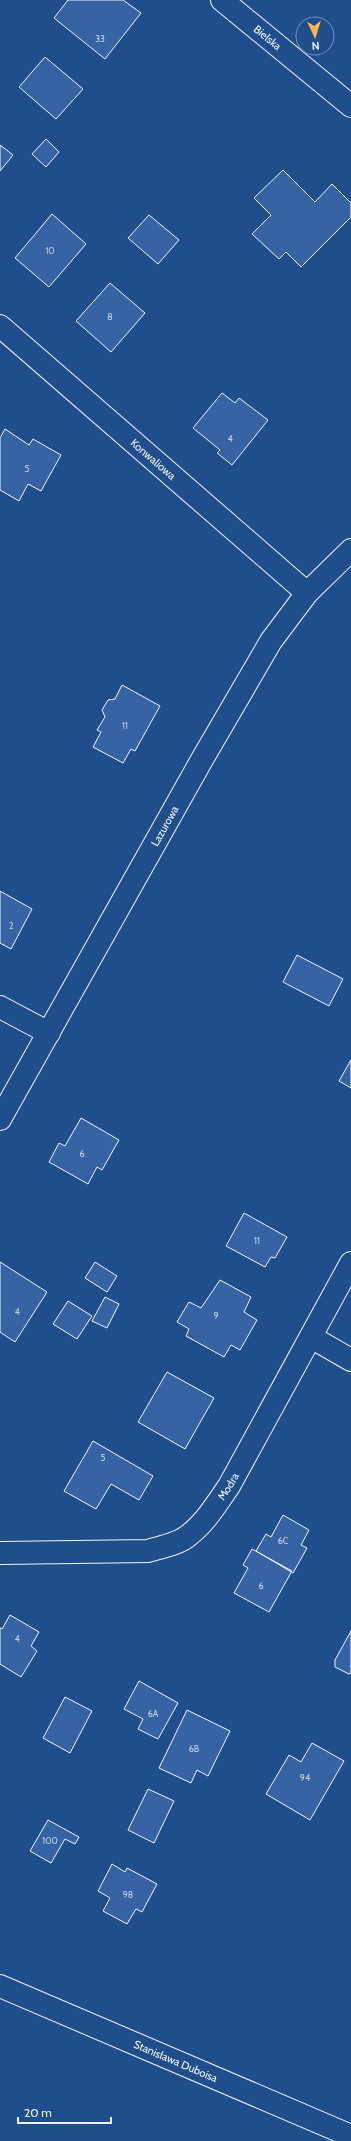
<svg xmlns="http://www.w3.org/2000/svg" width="351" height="2141" font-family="Cabin,sans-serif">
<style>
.building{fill:#3563a3;stroke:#f2f6ff}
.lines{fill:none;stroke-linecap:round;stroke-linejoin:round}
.minor-casing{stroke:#f2f6ff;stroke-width:24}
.tertiary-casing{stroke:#f2f6ff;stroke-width:24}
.minor{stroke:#1f4e8c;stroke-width:22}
.tertiary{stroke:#1f4e8c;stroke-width:22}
.labels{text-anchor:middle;stroke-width:3;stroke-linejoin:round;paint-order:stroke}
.number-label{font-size:9px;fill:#c3d1e8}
.street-label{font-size:11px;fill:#f2f6ff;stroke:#1f4e8c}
</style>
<rect width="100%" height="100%" fill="#1f4e8c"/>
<path class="building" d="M68,0h55l18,13 -36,46 -51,-41z
M45,57l38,32 -27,30 -37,-32z
M46,139l13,13 -13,15 -14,-13z
M0,145l13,10 -13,16z
M283,170l32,32 17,-18 19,19v14l-50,50 -15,-15 -7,7 -27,-25 19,-19 -17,-17z
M52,214l34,30 -37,43 -34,-29z
M149,215l30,25 -21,24 -30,-26z
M110,283l35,30 -34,39 -35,-31z
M222,393l13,10 4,-5 29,22 -36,45 -15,-12 3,-3 -27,-22z
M5,429l24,16 4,-6 28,16 -20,36 -13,-7 -9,17 -19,-11v-52z
M122,685l38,21 -25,45 -4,-2 -8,14 -30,-16 8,-15 -4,-2 8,-13 -3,-7 6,-10 7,-1z
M0,891l32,18 -21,40 -11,-6z
M297,955l46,24 -14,27 -46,-24z
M351,1060v28l-12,-7z
M81,1118l38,22 -17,30 -5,-3 -9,17 -39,-22 10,-19 6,3z
M244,1213l43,24 -12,21 -4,-1 -6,10 -39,-21z
M0,1262l47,30 -32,50 -15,-10z
M95,1262l22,14 -10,16 -22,-14z
M220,1280l31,17 -7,15 13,8 -17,30 -9,-5 -7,12 -38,-21 3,-7 -12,-7 12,-20 12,6z
M105,1297l14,7 -12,24 -15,-7z
M68,1301l24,15 -15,23 -24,-15z
M167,1372l47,26 -29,51 -47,-27z
M93,1441l60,35 -14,24 -28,-16 -15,25 -32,-18z
M283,1515l26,15 -8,15 6,3 -14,25 -37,-22 10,-17 5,3z
M252,1549l40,22 -23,41 -35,-19 14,-25 -5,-3z
M10,1615l29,17 -8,14 6,5 -16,26 -21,-13v-36l2,1z
M351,1631v42l-2,1 -14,-7v-7z
M139,1681l39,22 -20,36 -20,-10 5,-10 -19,-10z
M65,1697l27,14 -22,42 -27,-15z
M187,1710l43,21 -22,45 -11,-6 -6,13 -32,-15z
M312,1743l32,18 -34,59 -44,-26 23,-39 12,7z
M148,1789l26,12 -20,42 -26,-13z
M48,1820l31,17 -4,7 -10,-5 -14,24 -21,-12z
M112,1864l13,8 2,-4 30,16 -15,28 -6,-3 -9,15 -24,-13 7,-13 -12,-7z"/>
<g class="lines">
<defs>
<g id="minor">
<path id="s1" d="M222,0l129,106"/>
<path id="s2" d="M0,326l307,267"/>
<path d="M0,1007l49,26"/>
<path id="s3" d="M0,1119l200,-356 71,-122 36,-48 44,-43"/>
<path d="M311,1337l40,23"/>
<path id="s4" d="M0,1553l148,-2c13,-4 31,-7 41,-16 17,-13 28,-32 40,-49l122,-223"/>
</g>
<g id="tertiary">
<path id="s5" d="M0,1986l351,150"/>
</g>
</defs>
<use href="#minor" class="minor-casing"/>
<use href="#tertiary" class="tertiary-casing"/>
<use href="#minor" class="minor"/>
<use href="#tertiary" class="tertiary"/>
</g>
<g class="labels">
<g class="number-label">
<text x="100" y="42">33</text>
<text x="50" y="254">10</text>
<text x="110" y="320">8</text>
<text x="230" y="442">4</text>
<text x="27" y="472">5</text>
<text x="125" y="729">11</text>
<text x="11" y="929">2</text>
<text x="82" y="1157">6</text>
<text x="257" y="1244">11</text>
<text x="17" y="1315">4</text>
<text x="216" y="1319">9</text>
<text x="103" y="1461">5</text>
<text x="283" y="1544">6C</text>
<text x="261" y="1589">6</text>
<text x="17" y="1642">4</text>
<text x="153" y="1717">6A</text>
<text x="194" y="1752">6B</text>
<text x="305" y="1781">94</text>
<text x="50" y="1844">100</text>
<text x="128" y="1898">98</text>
</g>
<g class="street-label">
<text dy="4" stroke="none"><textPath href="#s1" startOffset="59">Bielska</textPath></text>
<text dy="4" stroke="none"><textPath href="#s2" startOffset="203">Konwaliowa</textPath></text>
<text dy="4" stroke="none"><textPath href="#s3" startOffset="336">Lazurowa</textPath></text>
<text dy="4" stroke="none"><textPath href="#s4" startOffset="255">Modra</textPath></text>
<text dy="4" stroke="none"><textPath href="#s5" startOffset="191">Stanisława Duboisa</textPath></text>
</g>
</g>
<g transform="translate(315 36) rotate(176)"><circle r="19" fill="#1f4e8c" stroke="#7391ba"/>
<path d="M0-3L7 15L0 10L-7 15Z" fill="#ffb74d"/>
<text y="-6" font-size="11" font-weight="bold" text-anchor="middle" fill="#f2f6ff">N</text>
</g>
<path d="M18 2117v6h93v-6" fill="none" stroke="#f2f6ff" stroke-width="2"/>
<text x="24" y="2117" font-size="12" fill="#f2f6ff" stroke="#1f4e8c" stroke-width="3" paint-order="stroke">20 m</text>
</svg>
